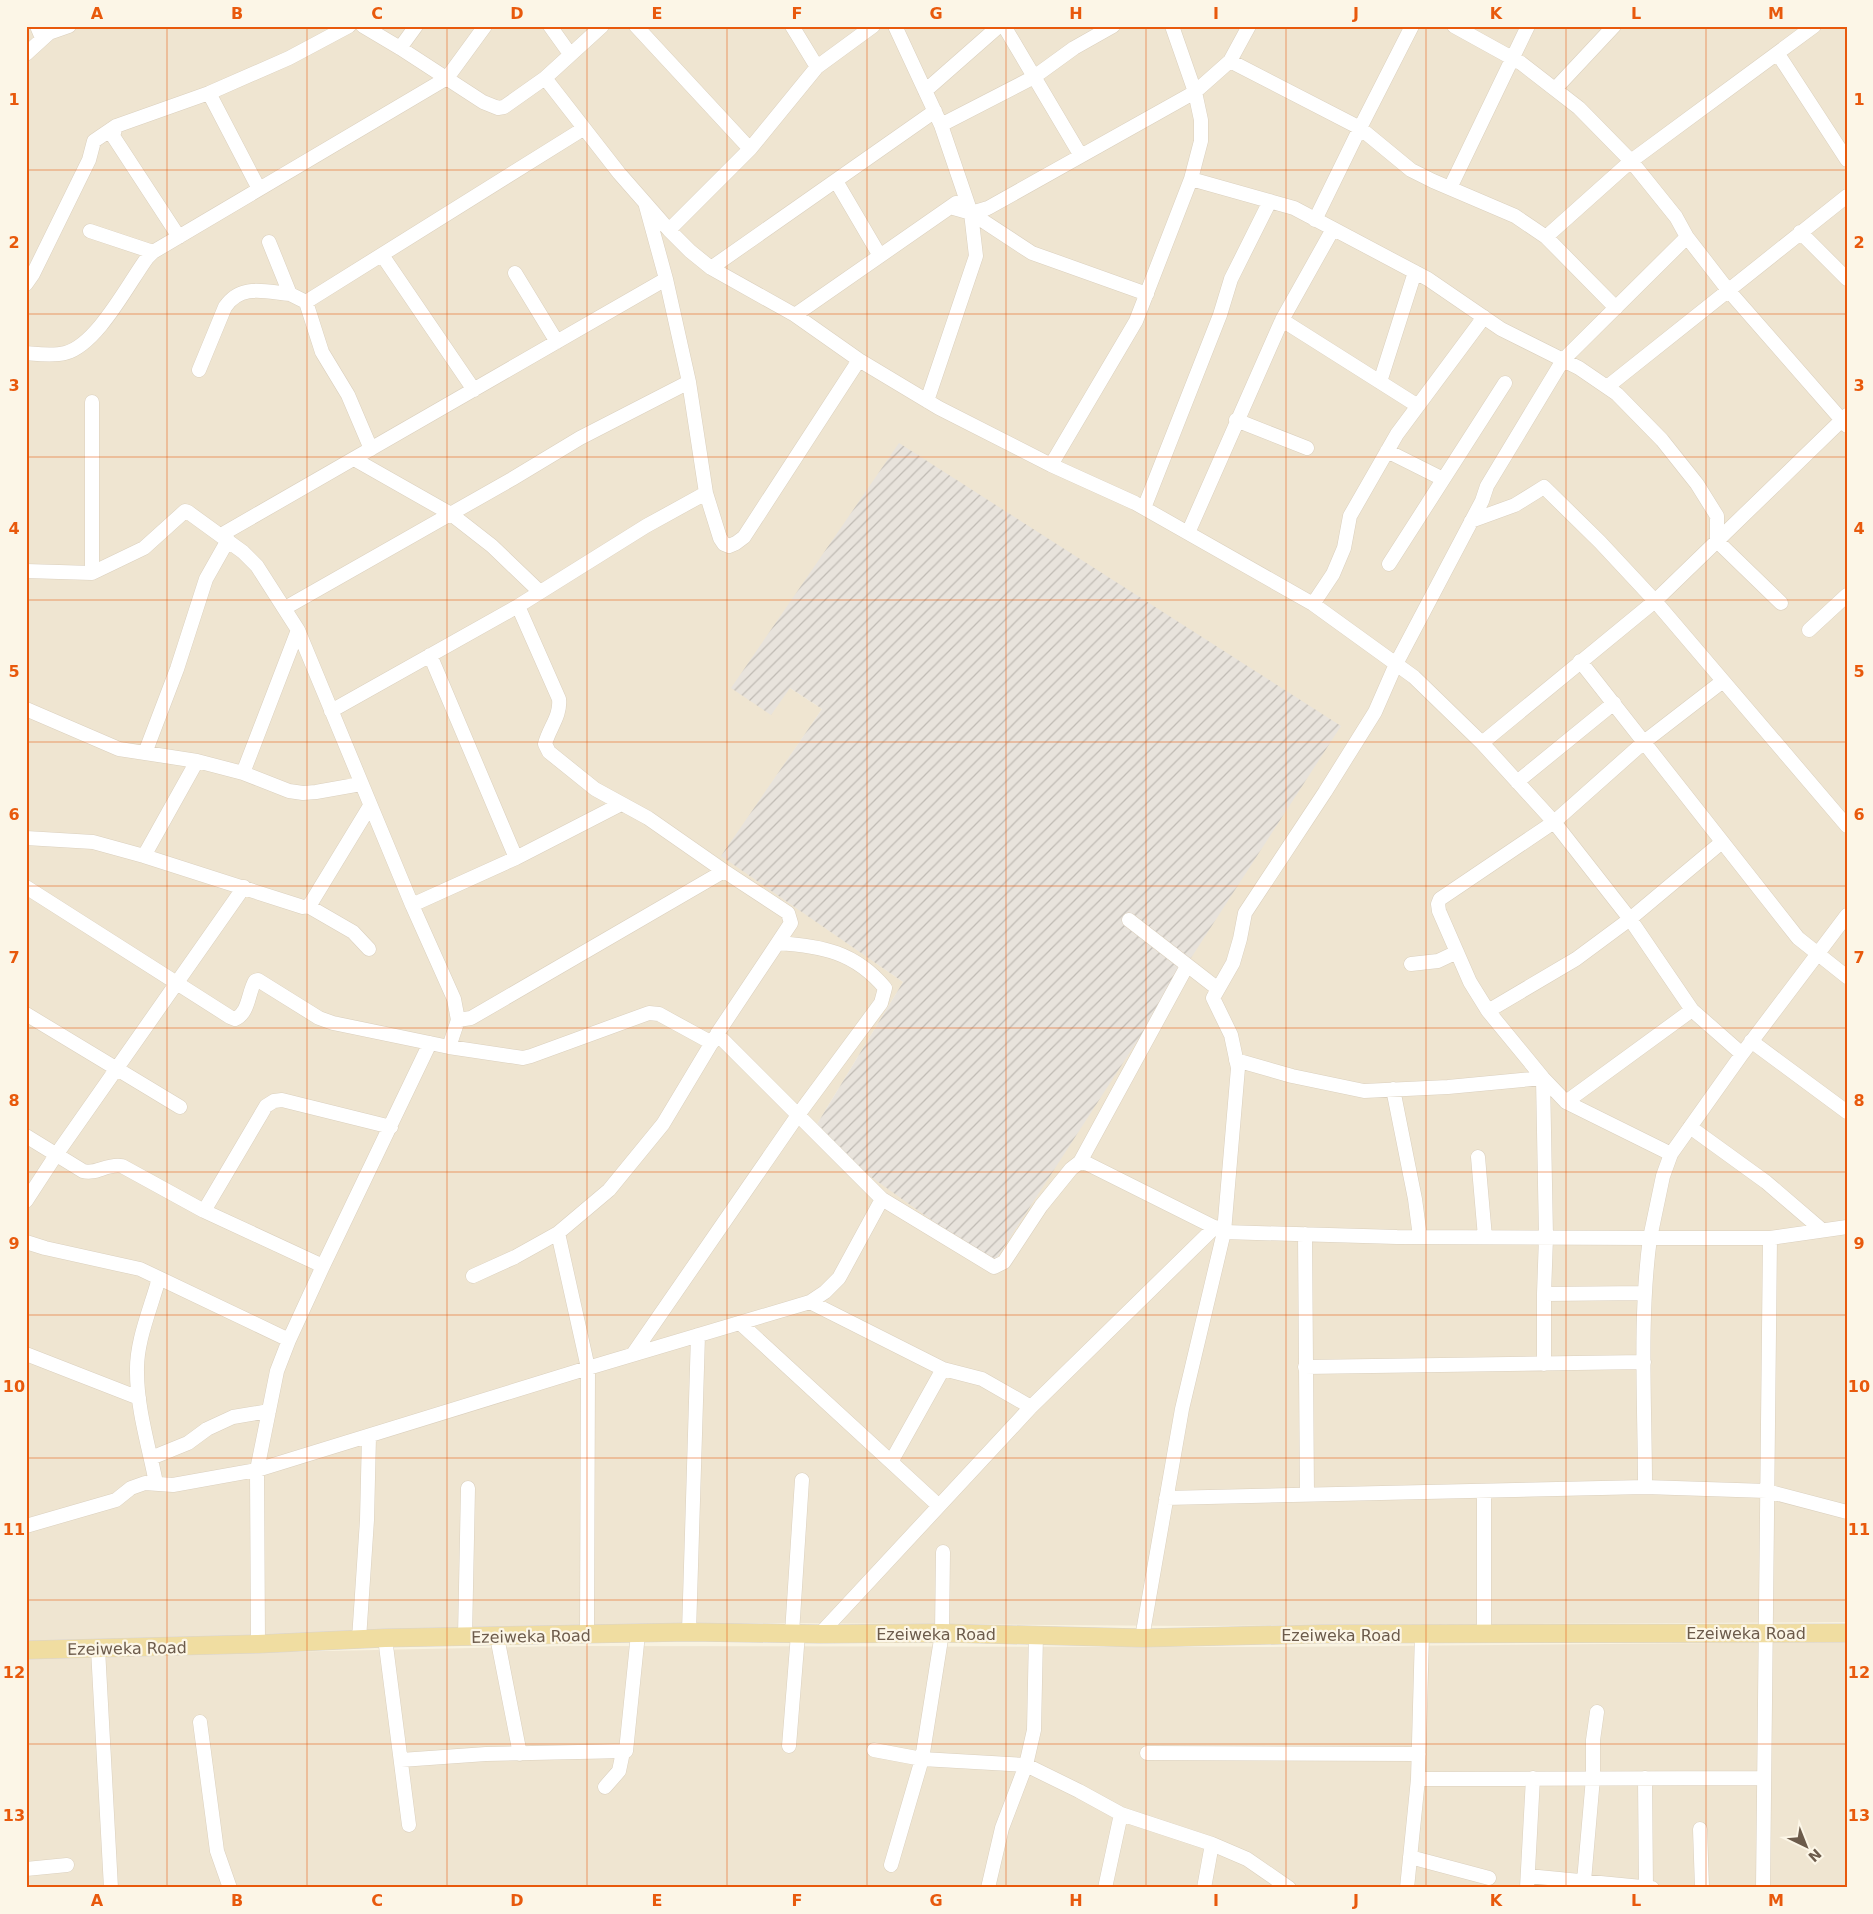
<svg xmlns="http://www.w3.org/2000/svg" width="1873" height="1914" font-family="'DejaVu Sans',sans-serif">
<style>
.residential{fill:#efe5d1;fill-rule:evenodd}
.industrial{fill:url(#industrial-furrows)}
.lines{fill:none;stroke-linecap:round;stroke-linejoin:round}
.minor-casing{stroke:#dbd0be;stroke-width:15}
.major-casing{stroke:#d9d4d0;stroke-width:19}
.minor{stroke:#fff;stroke-width:14}
.major{stroke:#f0dda1;stroke-width:18}
.grid{fill:none;stroke:#e8590c;stroke-width:1;stroke-opacity:0.55}
.labels{text-anchor:middle;stroke-width:4.5;stroke-linejoin:round;paint-order:stroke}
.street-label{font-size:16px;fill:#6c5b4b;stroke:#fcf6e7}
.neatline{fill:none;stroke:#e8590c;stroke-width:2}
.grid-label{font-size:16px;text-anchor:middle;font-weight:bold;fill:#e8590c}
</style>
<defs>
<pattern id="industrial-furrows" width="10" height="10" patternUnits="userSpaceOnUse" patternTransform="scale(1.25)"><rect width="10" height="10" fill="#e8e3dc"/><path d="M-1 1l2-2M0 10L10 0M9 11l2-2" fill="none" stroke="#c0bbb4"/></pattern>
</defs>
<rect width="100%" height="100%" fill="#f9f3e1"/>
<path class="residential" d="M26,26h1821v1596l-654,4 -408,-3 -464,10 -295,10zM790,688l551,38 -530,408 92,-152 -181,-126 100,-147z
M1847,1642v246h-1821v-230h49l202,-6 287,-6 706,1z"/>
<path class="industrial" d="M899,443l442,283 -348,538 -182,-130 92,-152 -182,-126 101,-147 -32,-21 -19,27 -40,-27z"/>
<g class="lines">
<defs>
<path id="minor" d="M37,26l5,12
M363,26l37,22 83,54 15,6 6,-1 41,-29 57,-52
M550,26l20,28
M636,26l114,123
M792,26l25,41
M895,26l46,99 30,88 5,43 -49,145
M1004,26l77,130
M1454,26l67,37 58,45 52,53 45,56 11,20 41,53 119,136
M400,48l16,-22
M26,54l23,-21 20,-7
M1778,54l69,106
M1230,61l130,67 51,42 22,11 82,35 31,21 70,71
M545,78l74,95 50,57 21,21 21,17 84,47 64,45 80,48 112,57 84,38 178,101 101,73 68,66 72,79 76,97 62,91 50,44 -71,100 -8,22 -13,62h120l-7,650
M1555,89l59,-63
M925,91l74,-65
M209,93l50,96
M941,125l93,-48 40,-29 39,-22
M1191,179l103,29 134,71 73,50 78,39 38,26 45,46 35,44 20,32v25l-62,60 -173,142
M836,181l44,75
M1450,188l78,-162
M646,206l20,73 23,103 17,111 14,45 4,6 5,2 7,-3 8,-6 115,-177
M950,207l21,6 61,40 115,41
M971,213l17,-5 207,-116 35,-31 19,-35
M1315,220l45,-92 52,-102
M669,230l81,-81 67,-82 56,-41
M90,231l63,21
M1800,232l47,47
M179,237l-66,-101 3,-10 93,-33 80,-35 60,-32
M1546,237l85,-76 183,-135
M269,242l21,52 16,8 277,-173
M382,255l92,135
M711,268l224,-157
M515,273l42,69
M26,284l7,-10 56,-114 5,-19 22,-15
M306,302l16,50 26,43 23,54
M795,315l161,-112
M1282,320l136,86
M26,353c12,1 27,3 39,0 32,-8 63,-69 82,-95l6,-6 294,-174 38,-52
M199,370l26,-63c16,-24 41,-15 65,-13
M1380,382l35,-110
M1607,387l240,-191
M1236,420l71,28
M1387,451l56,28
M354,459l97,55 41,32 48,46
M1051,465l85,-144 55,-142 10,-38v-21l-6,-28 -23,-66
M1144,508l76,-193 11,-36 39,-78
M1471,521l44,-16 29,-18 56,55 55,59 192,225
M1188,533l94,-213 51,-91
M221,535l445,-256
M1389,564l116,-181
M26,571l66,2 52,-25 41,-37 3,1 55,40 14,14 41,64 114,275 42,94 4,21 -9,27
M92,573v-171
M1781,603l-64,-62 130,-126
M1313,604l20,-30 11,-26 6,-32 47,-82 87,-117
M285,608l227,-129 68,-41 109,-56
M1809,630l38,-35
M430,655l86,203
M1580,661l218,277 49,39
M26,709l93,40 78,12 46,12 46,18 14,2 13,-1 45,-8
M331,711l187,-105 128,-80 60,-33
M145,753l32,-84 29,-90 22,-39
M243,773l55,-143
M1517,782l97,-79
M26,838l67,4 51,14 159,51 5,-1 45,26 16,17
M144,856l53,-95
M26,887l204,130 5,2c14,-6 13,-26 20,-38l3,-1 61,38 14,5 116,24 74,11 8,-2 118,-43 10,1 53,29
M412,905l104,-47 105,-54
M308,906l3,-3 59,-97
M1129,920l89,69
M1411,964l27,-3 19,-9
M1488,1011l-18,-29 -31,-71 -1,-7 2,-5 114,-77 90,-80 79,-61
M26,1014l154,93
M458,1020l13,-2 253,-147
M717,1034l165,165 112,68 10,-5 37,-56 30,-37 9,-7 107,-196
M1751,1041l96,71
M1742,1054l105,-139
M1236,1060l56,16 72,15 84,-4 95,-9 3,159 -2,57v70
M1393,1089l22,110 5,38
M1566,1102l126,-92
M1690,1127l76,55 56,48
M26,1136l57,35c13,4 24,-8 39,-5l82,45 119,55
M1671,1154l-105,-52 -23,-24 -55,-67 88,-52 54,-40 92,-77
M1478,1157l7,80
M1080,1162l8,2 136,68 14,-164 -7,-33 -18,-37 20,-35 7,-24 5,-26 80,-121 50,-80 21,-48 86,-163 5,-15 76,-126 124,-123
M26,1201l30,-46 188,-268
M204,1211l62,-105 8,-5 8,-1 109,27
M558,1233l30,135 -1,266
M1305,1234l2,261
M1770,1238l77,-11
M26,1242l19,6 95,21 149,71
M473,1276l42,-19 43,-24 51,-43 54,-66 54,-90 74,-111 -3,-10 -64,-42 -76,-53 -53,-29 -46,-37 -4,-8c4,-16 16,-28 14,-45l-41,-93
M1544,1294l100,-1
M810,1302l133,67 39,10 49,28
M740,1323l199,183
M26,1354l113,44
M633,1354l165,-239 83,-112 4,-15c-30,-36 -63,-42 -107,-45
M1305,1367l339,-5
M151,1458l37,-15 19,-14 26,-12 36,-6
M891,1462l52,-93
M156,1483c-7,-36 -19,-74 -19,-111 -1,-31 14,-64 22,-94
M1484,1492v142
M1166,1498l479,-11
M26,1526l90,-26 15,-12 14,-5 28,2 84,-15 331,-102 222,-66 15,-10 14,-14 43,-79
M689,1632l9,-297
M792,1633l10,-153
M820,1634l211,-227 184,-180
M1036,1635l-2,95 -8,35 53,26 42,23 91,30 35,15 42,29
M465,1637l3,-149
M497,1637l23,117
M385,1638l24,187
M1142,1638l40,-229 42,-177 173,5 253,1c-11,82 -5,166 -5,249l122,4 80,21
M359,1639l8,-119 2,-84
M258,1644l-1,-174 20,-99 12,-31 34,-74 107,-223
M98,1649l13,239
M200,1722l17,129 13,37
M789,1746l9,-112
M874,1750l48,9 104,6 -24,63 -14,60
M1147,1753l272,1
M401,1760l85,-6 140,-3 12,-117
M1645,1778l1,110
M1418,1779l346,-1
M605,1787l14,-16 4,-19
M1700,1829l2,59
M1410,1857l79,21
M891,1865l31,-106 20,-126 1,-81
M26,1869l41,-4
M1528,1876l124,12
M1584,1881l9,-103v-38l4,-28
M1105,1888l16,-74
M1204,1888l8,-44
M1407,1888l11,-109 4,-145
M1527,1888l6,-110"/>
<path id="major" d="M26,1650l232,-6 127,-6 304,-6 131,2 122,-1 200,5 179,-4 526,-1"/>
</defs>
<use href="#minor" class="minor-casing"/>
<use href="#major" class="major-casing"/>
<use href="#minor" class="minor"/>
<use href="#major" class="major"/>
</g>
<path class="grid" d="M167,26v1862M307,26v1862M447,26v1862M587,26v1862M727,26v1862M867,26v1862M1006,26v1862M1146,26v1862M1286,26v1862M1426,26v1862M1566,26v1862M1706,26v1862M26,170h1821M26,314h1821M26,457h1821M26,600h1821M26,742h1821M26,886h1821M26,1028h1821M26,1172h1821M26,1315h1821M26,1458h1821M26,1600h1821M26,1744h1821"/>
<g class="labels">
<g class="street-label">
<text x="1746" y="1639">Ezeiweka Road</text>
<text x="936" y="1640">Ezeiweka Road</text>
<text x="1341" y="1641">Ezeiweka Road</text>
<text transform="translate(531 1636) rotate(-1)" y="6">Ezeiweka Road</text>
<text transform="translate(127 1648) rotate(-1)" y="6">Ezeiweka Road</text>
</g>
</g>
<rect width="1873" height="1914" fill="none" stroke="#fcf6e7" stroke-width="55"/>
<g transform="translate(1806 1846) rotate(137)" stroke="#fcf6e7" stroke-width="4" paint-order="stroke">
<path d="M0-4L9 19L0 12L-9 19Z" fill="#6c5b4b"/>
<text y="-8" font-size="14" font-weight="bold" text-anchor="middle" fill="#6c5b4b">N</text>
</g>
<rect x="28" y="28" width="1818" height="1858" class="neatline"/>
<g class="grid-label">
<text x="97" y="19">A</text>
<text x="237" y="19">B</text>
<text x="377" y="19">C</text>
<text x="517" y="19">D</text>
<text x="657" y="19">E</text>
<text x="797" y="19">F</text>
<text x="936" y="19">G</text>
<text x="1076" y="19">H</text>
<text x="1216" y="19">I</text>
<text x="1356" y="19">J</text>
<text x="1496" y="19">K</text>
<text x="1636" y="19">L</text>
<text x="1776" y="19">M</text>
<text x="14" y="105">1</text>
<text x="1859" y="105">1</text>
<text x="14" y="248">2</text>
<text x="1859" y="248">2</text>
<text x="14" y="391">3</text>
<text x="1859" y="391">3</text>
<text x="14" y="534">4</text>
<text x="1859" y="534">4</text>
<text x="14" y="677">5</text>
<text x="1859" y="677">5</text>
<text x="14" y="820">6</text>
<text x="1859" y="820">6</text>
<text x="14" y="963">7</text>
<text x="1859" y="963">7</text>
<text x="14" y="1106">8</text>
<text x="1859" y="1106">8</text>
<text x="14" y="1249">9</text>
<text x="1859" y="1249">9</text>
<text x="14" y="1392">10</text>
<text x="1859" y="1392">10</text>
<text x="14" y="1535">11</text>
<text x="1859" y="1535">11</text>
<text x="14" y="1678">12</text>
<text x="1859" y="1678">12</text>
<text x="14" y="1821">13</text>
<text x="1859" y="1821">13</text>
<text x="97" y="1906">A</text>
<text x="237" y="1906">B</text>
<text x="377" y="1906">C</text>
<text x="517" y="1906">D</text>
<text x="657" y="1906">E</text>
<text x="797" y="1906">F</text>
<text x="936" y="1906">G</text>
<text x="1076" y="1906">H</text>
<text x="1216" y="1906">I</text>
<text x="1356" y="1906">J</text>
<text x="1496" y="1906">K</text>
<text x="1636" y="1906">L</text>
<text x="1776" y="1906">M</text>
</g>
</svg>
